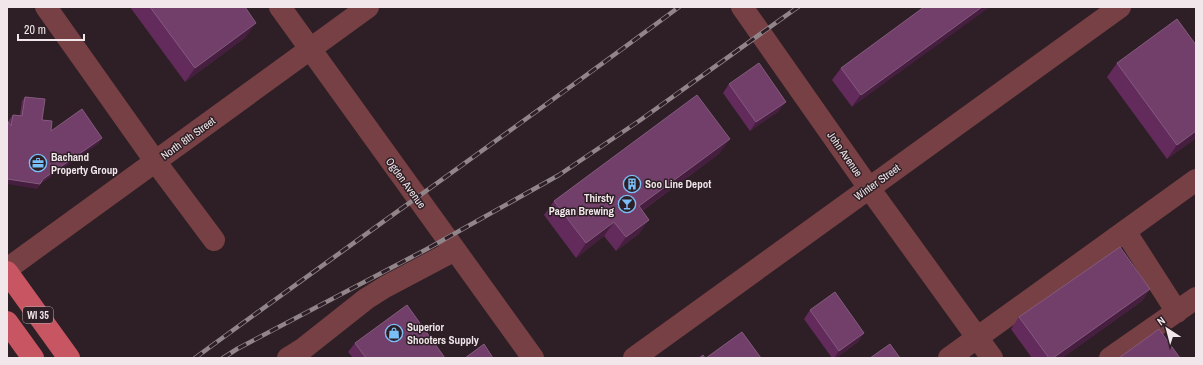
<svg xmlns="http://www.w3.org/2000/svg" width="1203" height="365" font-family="'Archivo Narrow',sans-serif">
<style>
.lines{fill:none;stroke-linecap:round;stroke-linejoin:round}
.minor{stroke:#774044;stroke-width:22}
.major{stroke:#c75662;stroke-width:22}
.rail-casing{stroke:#91858a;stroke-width:4.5}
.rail{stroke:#2d1f25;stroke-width:3;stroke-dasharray:9;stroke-linecap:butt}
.wall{fill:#622b5b}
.shaded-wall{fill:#461e3f}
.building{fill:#713f6a;stroke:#855a7e}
.labels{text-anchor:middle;stroke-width:3;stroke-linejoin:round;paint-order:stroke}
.shield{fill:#2d1f25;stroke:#b6abaf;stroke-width:1}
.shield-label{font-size:10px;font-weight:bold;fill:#f1e7ea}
.street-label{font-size:11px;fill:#f1e7ea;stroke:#2d1f25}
.poi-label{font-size:11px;font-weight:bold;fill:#f1e7ea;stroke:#2d1f25;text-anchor:start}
</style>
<rect width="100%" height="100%" fill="#2d1f25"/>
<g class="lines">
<path class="minor" d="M46,7l109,154 59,79
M280,7l253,351
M742,7l127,181 123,170
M1125,231l52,81
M7,269l361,-262
M288,358l16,-10 62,-49 19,-12 70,-37
M634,358l486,-351
M949,358l247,-178
M1110,358l86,-60"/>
<path class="major" d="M7,272l62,86
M7,322l26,36"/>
<defs>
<path id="rail" d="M195,358c161,-118 324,-232 484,-351
M223,358l14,-9 190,-100 132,-74 80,-54 159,-114"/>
</defs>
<use href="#rail" class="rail-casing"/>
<use href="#rail" class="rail"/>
</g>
<path class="wall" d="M130,7h115l1,30 -61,45z
M924,7l-72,100 -20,-27 9,-12z
M1117,63l79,75 -29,21 -60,-82z
M729,84l50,27 -29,20 -27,-38z
M25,97l17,23 9,11 48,12 -58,40 -4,6 -28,-67v-2l4,-5 7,1 2,-15z
M720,153l-78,58 -3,23 -23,17 -12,-15 -28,22 -32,-43 10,-14z
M1150,289l-8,12 -80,57h-30l-21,-29 8,-12z
M810,310l54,23 -6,9 -22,16h-4l-28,-39z
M355,343l90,15h-92l-5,-6z"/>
<path class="shaded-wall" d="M982,7h8l-138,100 9,-12z
M256,23l-10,14 -61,45 10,-14z
M786,102l-7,9 -29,20 6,-9z
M1196,131v7l-29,21 10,-14z
M102,138l-3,5 -59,40 3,-4z
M730,139l-10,14 -91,67 10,-14z
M7,179l33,5 -3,5 -30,-5z
M649,220l-10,14 -23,17 10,-14z
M614,222l-10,14 -28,22 10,-15z
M1150,289l-8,12 -80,57h-9z
M864,333l-6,9 -22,16h-2l5,-7z"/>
<path class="building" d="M150,7h95l11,16 -61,45z
M924,7h58l-121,88 -20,-27z
M1177,19l19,26v86l-19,14 -60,-82z
M759,63l27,39 -30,20 -27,-38z
M697,95l33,44 -91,67 10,14 -23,17 -12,-15 -28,21 -32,-42z
M25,97l20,2 -3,21 10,1 -1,10 31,-22 20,29 -59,41 -3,5 -33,-5v-59l4,6 2,-11 9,1z
M1120,247l30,42 -97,69h-4l-30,-41z
M835,292l29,41 -25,18 -29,-41z
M407,305l38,53h-79l-11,-15z
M1159,329l21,29h-61z
M742,332l19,26h-55z
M484,344l9,14h-28z
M890,344l10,14h-30z
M703,355l2,3h-6z"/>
<defs>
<symbol id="office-ring" viewBox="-11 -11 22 22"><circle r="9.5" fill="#2d1f25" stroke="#7abff8" stroke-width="1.5"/><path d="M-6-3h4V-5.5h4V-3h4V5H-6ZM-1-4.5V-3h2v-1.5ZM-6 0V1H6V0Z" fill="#7abff8"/></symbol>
<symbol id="building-ring" viewBox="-11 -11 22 22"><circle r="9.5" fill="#2d1f25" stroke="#7abff8" stroke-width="1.5"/><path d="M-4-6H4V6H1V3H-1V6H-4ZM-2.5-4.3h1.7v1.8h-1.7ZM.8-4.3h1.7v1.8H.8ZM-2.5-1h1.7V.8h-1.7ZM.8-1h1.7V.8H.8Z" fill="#7abff8"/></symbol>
<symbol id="bar-ring" viewBox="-11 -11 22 22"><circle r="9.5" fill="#2d1f25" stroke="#7abff8" stroke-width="1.5"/><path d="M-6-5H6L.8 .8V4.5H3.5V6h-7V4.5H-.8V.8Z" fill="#7abff8"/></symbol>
<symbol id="shop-ring" viewBox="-11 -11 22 22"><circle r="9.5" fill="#2d1f25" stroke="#7abff8" stroke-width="1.5"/><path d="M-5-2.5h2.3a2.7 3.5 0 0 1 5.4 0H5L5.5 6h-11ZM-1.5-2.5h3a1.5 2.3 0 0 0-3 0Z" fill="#7abff8"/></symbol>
</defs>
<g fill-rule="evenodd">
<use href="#office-ring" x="28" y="153" width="20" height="20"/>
<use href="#building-ring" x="622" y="174" width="20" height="20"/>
<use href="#bar-ring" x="617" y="194" width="20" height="20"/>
<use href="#shop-ring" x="384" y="323" width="20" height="20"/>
</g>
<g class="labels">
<rect class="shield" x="23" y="307" width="30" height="16" rx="3"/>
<g class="shield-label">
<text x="38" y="319">WI 35</text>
</g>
<g class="street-label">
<text transform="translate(188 138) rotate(-36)" y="4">North 8th Street</text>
<text transform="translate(845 154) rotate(55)" y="4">John Avenue</text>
<text transform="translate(877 182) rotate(-36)" y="4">Winter Street</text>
<text transform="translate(406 183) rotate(54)" y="4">Ogden Avenue</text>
</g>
<g class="poi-label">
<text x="51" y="161">Bachand<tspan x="51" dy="13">Property Group</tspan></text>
<text x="645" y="188">Soo Line Depot</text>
<text x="614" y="202" text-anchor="end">Thirsty<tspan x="614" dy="13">Pagan Brewing</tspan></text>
<text x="407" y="331">Superior<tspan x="407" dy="13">Shooters Supply</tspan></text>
</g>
</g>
<rect width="1203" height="365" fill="none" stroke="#f1e7ea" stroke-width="16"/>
<g transform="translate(1167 329) rotate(324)" stroke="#2d1f25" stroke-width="3" paint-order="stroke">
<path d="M0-3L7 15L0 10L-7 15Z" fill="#f1e7ea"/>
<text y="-6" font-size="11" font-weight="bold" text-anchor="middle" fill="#f1e7ea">N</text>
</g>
<path d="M18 34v6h66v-6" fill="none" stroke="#f1e7ea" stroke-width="2"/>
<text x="24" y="34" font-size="12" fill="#f1e7ea" stroke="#2d1f25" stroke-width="3" paint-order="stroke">20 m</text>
</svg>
